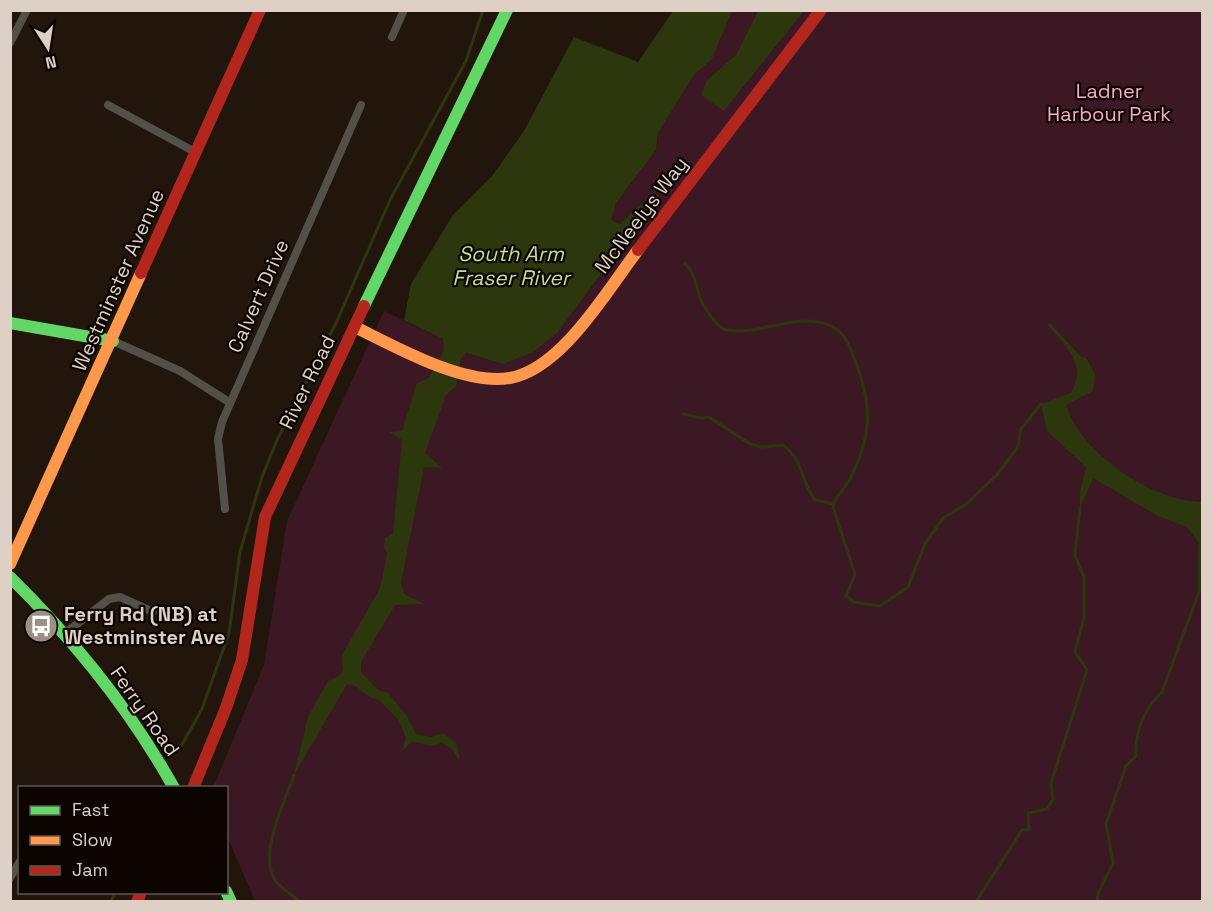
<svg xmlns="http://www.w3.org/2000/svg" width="1213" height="912" font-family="'Space Grotesk',sans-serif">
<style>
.green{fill:#3c1824}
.water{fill:#2d370d}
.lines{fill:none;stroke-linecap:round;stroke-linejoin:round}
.stream{stroke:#2d370d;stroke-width:3}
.street{stroke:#53504a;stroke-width:8}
.fast{stroke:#63d668;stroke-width:12}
.slow{stroke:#ff974d;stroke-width:12}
.jam{stroke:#b3261e;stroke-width:12}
.labels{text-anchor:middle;stroke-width:4.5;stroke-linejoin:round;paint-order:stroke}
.park-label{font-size:20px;fill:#fbabc6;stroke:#0c0401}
.street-label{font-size:20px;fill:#ded0c4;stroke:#0c0401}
.poi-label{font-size:20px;font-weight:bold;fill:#ded0c4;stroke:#0c0401;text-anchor:start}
.water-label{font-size:21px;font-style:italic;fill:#c3dc93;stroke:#0c0401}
</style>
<rect width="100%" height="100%" fill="#22160c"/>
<path class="green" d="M732,11h26l-22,44 -29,25 17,31 80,-100h398v890h-947l-28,-65 -1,-48h-13l51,-123 23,-144 97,-210 59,28 22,14 37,11 30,-11 26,-21 101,-138 -22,13 -17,17 -10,-4 6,-17 40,-53 2,-17 36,-58 18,-16z"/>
<path class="water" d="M673,11h59l-20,48 -18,16 -36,58 -2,17 -40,53 -5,17 9,4 17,-17 24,-15 -103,140 -26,21 -29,11 -37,-11 -5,5 -5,28 -10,9 -21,58 17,15 -18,-1 -23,115 3,12 20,10 -29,1 -34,57v10l17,18 10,3 19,23 9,18 15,3 12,-4 14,11 3,17 -9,-13 -10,-5 -10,3 -19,-5 -10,10 4,-13 -8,-19 -20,-20c-13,0 -18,-15 -31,-15l-53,91 14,-58 20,-36 11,-5 4,-6 -1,-15 38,-67 7,-34 -3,-7 1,-9 8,-4 9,-94 -13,-8 13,-1 15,-48 12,-5 15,-28 -1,-11 -39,-19 7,-36 42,-69 39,-39 32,-45 50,-94 64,25z
M758,11h46l-80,100 -23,-16 6,-15 29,-25z
M1050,323l31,34 5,1 9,16 -2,17 -27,14c15,49 86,96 136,97v34l-2,8 -13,-17 -29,-11 -65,-38 -13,30v-16l6,-25 -39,-36 -6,-27 30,-11c16,-31 -4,-44 -23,-68z"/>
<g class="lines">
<path class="stream" d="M685,264c10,7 12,27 17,39 6,10 12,19 21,26 31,8 66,-13 95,-7 22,3 30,18 36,36 18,45 19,75 -3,119 -5,11 -16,19 -18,30l22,67 -9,22 8,6 26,4 28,-19 17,-43 18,-26 22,-13 31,-29 22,-29 3,-18 20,-25
M683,414l18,4 8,-1 41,27 11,3 22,-2c22,17 17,36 32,55l19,4
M180,748l22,-39 27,-76 11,-81 22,-75 15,-37 60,-119 53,-121 76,-139 17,-51
M294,775c-9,26 -36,79 -19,105 5,8 18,15 25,22
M111,902l4,-10
M976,902l46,-72h7l-1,-17 19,-4 6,-10 -2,-16 36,-113 -12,-18 9,-35v-40l-9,-22 5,-47
M1097,902l1,-9 15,-30 -7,-39 20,-58 10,-10c-1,-24 8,-48 26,-64l37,-100 1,-48"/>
<path class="street" d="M392,37l12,-27
M10,43l17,-33
M108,105l89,48
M113,341l67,30 49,31
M225,509l-7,-70 4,-17 139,-317
M64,634l45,-35 11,-2 33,15
M10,878l10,-17"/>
<path class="fast" d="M364,306l143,-296
M10,323l103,18
M10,577c64,63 120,132 164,211
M226,891l5,11"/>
<path class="slow" d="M355,327c41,20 109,59 155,51 52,-9 98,-89 128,-128
M10,564l131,-291"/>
<path class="jam" d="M638,250l183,-240
M141,273l119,-263
M193,788l33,-80 16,-48 23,-143 99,-211
M137,902l4,-10"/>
</g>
<defs>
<symbol id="bus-disc" viewBox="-11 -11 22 22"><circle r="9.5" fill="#9c8f84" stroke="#0c0401"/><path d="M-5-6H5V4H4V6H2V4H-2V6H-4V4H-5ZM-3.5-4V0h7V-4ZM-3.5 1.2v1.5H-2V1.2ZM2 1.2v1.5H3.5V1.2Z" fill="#fff"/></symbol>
</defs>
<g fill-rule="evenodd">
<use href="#bus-disc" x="22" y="607" width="38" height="38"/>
</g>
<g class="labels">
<g class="park-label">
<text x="1109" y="98">Ladner<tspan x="1109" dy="23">Harbour Park</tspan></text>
</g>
<g class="street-label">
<text transform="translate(641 215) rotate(-53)" y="7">McNeelys Way</text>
<text transform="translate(118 280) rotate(-66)" y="7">Westminster Avenue</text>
<text transform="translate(258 296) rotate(-66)" y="7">Calvert Drive</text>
<text transform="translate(307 382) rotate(-64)" y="7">River Road</text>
<text transform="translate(145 711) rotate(55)" y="7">Ferry Road</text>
</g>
<g class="poi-label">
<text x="64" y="621">Ferry Rd (NB) at<tspan x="64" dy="23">Westminster Ave</tspan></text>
</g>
<g class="water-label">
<text x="511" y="261">South Arm<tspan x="511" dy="24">Fraser River</tspan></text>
</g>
</g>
<rect width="1213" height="912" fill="none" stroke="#ded0c4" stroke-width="24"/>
<rect x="18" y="786" width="210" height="108" fill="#0c0401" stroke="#60564f" stroke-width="1.5"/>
<rect x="30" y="806" width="30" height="9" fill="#63d668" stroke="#60564f" stroke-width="1.5"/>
<text x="72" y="816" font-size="18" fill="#ded0c4">Fast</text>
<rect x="30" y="836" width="30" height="9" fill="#ff974d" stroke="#60564f" stroke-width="1.5"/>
<text x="72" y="846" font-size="18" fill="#ded0c4">Slow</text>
<rect x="30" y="866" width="30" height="9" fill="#b3261e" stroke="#60564f" stroke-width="1.5"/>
<text x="72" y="876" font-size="18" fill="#ded0c4">Jam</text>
<g transform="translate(48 48) rotate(168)" stroke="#0c0401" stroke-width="4.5" paint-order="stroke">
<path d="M0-4.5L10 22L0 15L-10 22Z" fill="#ded0c4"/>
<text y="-9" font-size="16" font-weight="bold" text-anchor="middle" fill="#ded0c4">N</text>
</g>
</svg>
